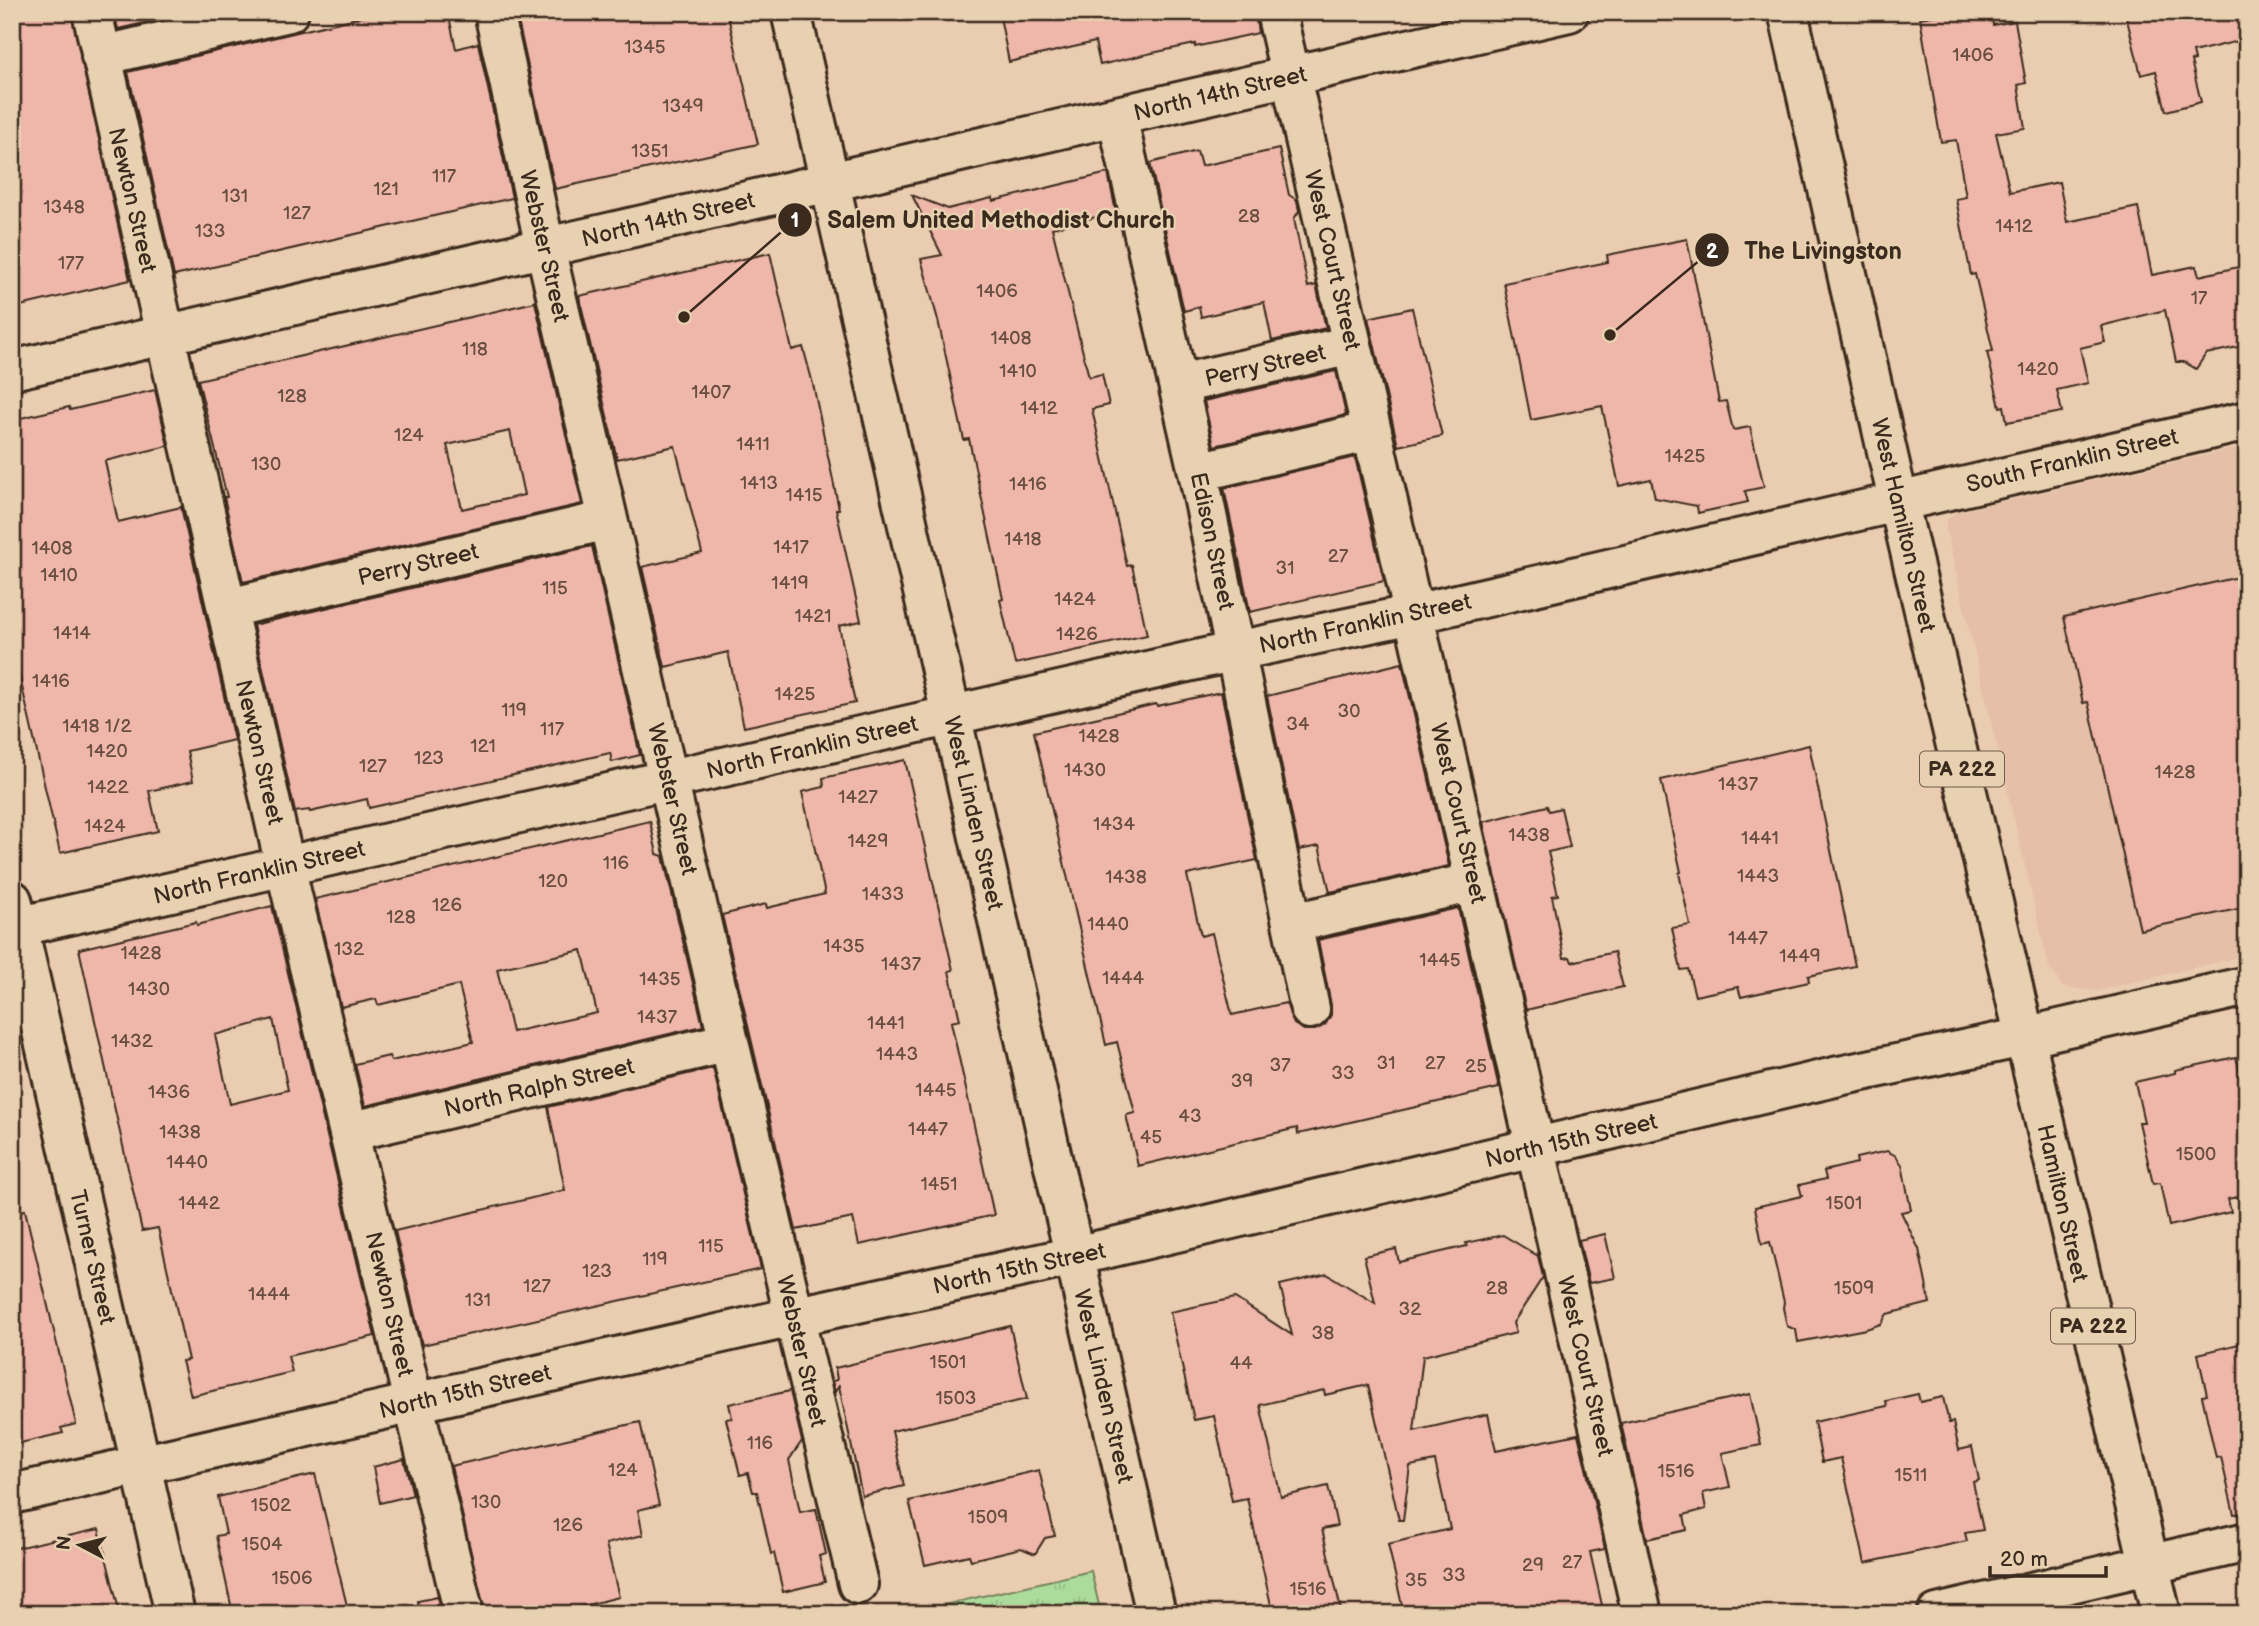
<svg xmlns="http://www.w3.org/2000/svg" width="2259" height="1626" font-family="'Balsamiq Sans',sans-serif">
<style>
.built{fill:#e5bfa8}
.park{fill:url(#park-tufts);stroke:#74835d;stroke-width:2}
.building{fill:#efb6aa;stroke:#3b2a1e;stroke-width:2;fill-rule:evenodd}
.lines{fill:none;stroke-linecap:round;stroke-linejoin:round}
.minor-casing{stroke:#3b2a1e;stroke-width:44}
.major-casing{stroke:#3b2a1e;stroke-width:44}
.minor{stroke:#e8d1b1;stroke-width:38}
.major{stroke:#e8d1b1;stroke-width:38}
.labels{text-anchor:middle;stroke-width:5;stroke-linejoin:round;paint-order:stroke}
.number-label{font-size:19px;fill:#684d41}
.shield{fill:#e8d1b1;stroke:#6f5c4a;stroke-width:2}
.shield-label{font-size:21px;font-weight:bold;fill:#3b2a1e}
.street-label{font-size:23px;fill:#3b2a1e;stroke:#e8d1b1}
.leader{fill:none;stroke:#3b2a1e;stroke-width:2.5}
.callout-dot{fill:#3b2a1e;stroke:#e8d1b1;stroke-width:2.5}
.mark-label{font-size:21px;text-anchor:middle;font-weight:bold;fill:#fff}
.callout-label{font-size:24px;text-anchor:middle;font-weight:bold;fill:#3b2a1e;stroke:#e8d1b1;stroke-width:5;stroke-linejoin:round;paint-order:stroke}
</style>
<defs>
<pattern id="park-tufts" width="24" height="20" patternUnits="userSpaceOnUse" patternTransform="scale(1.75)"><rect width="24" height="20" fill="#acdc9c"/><path d="M3 7l-1-3M5 7V3M7 7l1-3M15 17l-1-3M17 17v-4M19 17l1-3" fill="none" stroke="#95bd86"/></pattern>
</defs>
<rect width="100%" height="100%" fill="#eaccb0"/>
<filter id="ink" filterUnits="userSpaceOnUse"><feTurbulence type="fractalNoise" baseFrequency=".0143" numOctaves="2"/><feDisplacementMap in="SourceGraphic" scale="14" xChannelSelector="R" yChannelSelector="G"/><feConvolveMatrix kernelMatrix="1 2 1 2 8 2 1 2 1" color-interpolation-filters="sRGB"/></filter>
<g filter="url(#ink)">
<path class="built" d="M2247,446v509l-151,36 -33,-4 -14,-20 -103,-437v-10l11,-8z"/>
<path class="park" d="M1091,1571l10,43h-196z"/>
<path class="building" d="M12,12h59l59,268 -118,28z
M114,12h78l-74,17z
M382,12h66l8,37 22,-6 34,155 -338,78 -46,-204z
M516,12h211l31,132 -203,45z
M999,12h256l3,21 -63,14v-3l-43,9 -52,12 -5,-23 -86,20z
M1954,12h37l2,13 22,-4 11,62 -8,2 7,43 -29,5 14,59 49,-10 8,40 71,-15 14,68 44,-9 3,10 48,-11v80l-41,9 -10,15 -12,-7h-8l-11,-52 -64,16 4,16 -25,6 8,35 -31,7 5,22 -55,10 -3,-16 -4,1 -13,-55 6,-1 -18,-77 -4,1 -15,-76 10,-2 -10,-57 -15,2 -21,-124z
M2125,12h122v27l-54,13 2,8 -4,1 10,41 -35,9 -10,-40 -15,4z
M1279,149l10,46 8,5 2,11 -5,8 14,68 8,-2 10,43 -54,13 -8,-39 -63,15 -2,-10 -15,4 -34,-148 47,-12 4,15z
M1108,173l8,39 -64,16 37,149 13,-3 7,31 -17,4 35,157 5,-1 15,70 -132,29 -15,-64 3,-1 -34,-160 -5,1 -26,-120 -17,-61 21,-4 -30,-60 36,14 44,-11 1,3z
M1687,239l32,163 7,-1 7,29 17,-3 14,60 -19,4 3,11 -50,11 -1,-7 -42,-8 -4,-19 -32,7 -17,-80 -71,14 -27,-137 104,-21 -1,-7z
M770,253l22,97 11,-3 10,37 26,125h-3l25,112 -22,5 16,77 -111,24 -16,-75 -63,15 -23,-100 60,-14 -27,-107 -58,13 -38,-163z
M535,302l47,202 -339,78 -19,-85h3l-29,-117zM510,431l14,64 -62,14 -15,-64z
M1412,308l30,128 -44,10 -30,-128z
M1336,371l10,44 -132,31 -10,-45z
M155,390l13,56 -63,15 13,61 63,-15 53,233 -47,11 6,30 -44,10 9,40 -98,22 -48,-210v-223l57,-13 1,3z
M1355,457l29,124 -134,31 -26,-124z
M592,546l48,209 -28,7 -2,-9 -241,55 -2,-9 -57,13 -1,-2 -14,2 -42,-187z
M2247,575v332l-107,23 -52,-228 -5,1 -19,-86z
M1402,663l47,203 -119,26 -11,-46 -20,4 -32,-154z
M1221,692l36,168 -70,15 14,61 11,-3 20,82 54,-12 8,21 10,6h11l10,-5 6,-10v-10l-13,-65 140,-32 41,180 -201,46 -1,-6 -159,38 -12,-51 9,-2 -18,-71 -11,3 -72,-313 122,-28 1,2z
M1809,745l46,221 -47,10 1,6 -68,15 -3,-10 -43,9 -7,-27 -7,1 -9,-42 18,-3 -11,-52 2,-1 -20,-92z
M905,760l48,210 -4,1 11,49 -9,2 43,193 -135,30 -6,-27 -57,12 -74,-315 44,-11 1,4 58,-14 -23,-102 22,-5 -1,-9z
M1547,806l2,5 12,-3 9,39 -22,5 10,43 -6,1 12,62 6,-1 2,5 42,-10 9,35 -97,23 -43,-188z
M650,821l7,33 6,2 40,170 -338,80 -10,-42 34,-8 2,5 82,-19 -14,-57 -81,20 -2,-6 -35,8 -26,-108zM582,950l15,63 -85,19 -15,-63z
M272,906l103,430 -87,20 4,16 -101,24 -9,-35 6,-1 -30,-132 -16,3 -63,-282 117,-27 1,3zM273,1019l15,71 -58,14 -15,-69z
M2236,1057l6,24 5,-1v115l-19,4 3,13 -62,14 -9,-43 -7,1 -14,-62h5l-9,-40 40,-9v-3z
M713,1068l48,201 -339,76 -27,-114 170,-41 -17,-83z
M1887,1151l9,5 6,9 9,45 -10,2 18,37 11,54 -43,11 -6,10 -15,5 -68,13 -2,-12 -9,-4 -4,-18 1,-6 -14,-60 -8,2 -7,-37 47,-11 -3,-11 27,-6 -2,-8 33,-8 -1,-5z
M25,1210l51,214 -15,4 2,5 -51,12v-233z
M1605,1234l10,44 -26,5 -10,-43z
M1503,1235l35,21 5,21 -30,46 3,10 -93,23 -9,75 74,-17 8,37 82,-17 27,115 -15,3 14,62h-200l-16,-70 62,-15 -15,-68 -25,5 -7,54h-4l-31,-135 -43,10 -1,-5 -64,15 21,92 47,-11 9,40 -15,3 20,85h-69l-26,-116 -15,3 -18,-85 -20,4 -24,-108 65,-14 57,37 -12,-50 47,-11 48,29 -11,-47 32,-7 3,13 68,-16 -1,-3z
M1010,1326l17,73 -135,32 12,55 -42,10 -23,-110 -4,6 -3,-11 5,-1 -2,-12z
M2247,1342v171l-13,1 -13,-57 -5,1 -14,-62 5,-1 -9,-41z
M790,1391l12,50 -13,19 11,52 16,-3 10,45 -7,2 6,26 -42,10 -9,-39 -3,1 -14,-62h-4l-5,-19 -8,2 -14,-56 6,-1 -3,-14z
M1750,1394l11,51 -39,8 8,34 -27,6 3,16 -22,6 3,15 -40,9 -26,-116z
M1918,1394l2,8 23,-5 6,26 4,-1 6,28 13,-3 7,33 -6,2 10,48 -18,3 2,8 -102,22 -24,-105 -19,4 -8,-40 73,-16 -1,-5z
M640,1422l19,83 -21,5 5,25 -37,9 13,53 -68,17h-66l-34,-148z
M404,1459l9,36 -33,8 -7,-36z
M1039,1470l16,66 -10,2 -10,16 -14,-6 -50,12 -2,-5 -44,10 -16,-64z
M315,1474l34,140h-116l-17,-78 10,-2 -8,-37z
M99,1529l21,85h-108v-65z
M437,1597l4,17h-22l-1,-13z"/>
<g class="lines">
<defs>
<path id="minor" d="M92,12l193,854 179,748
M494,12l51,235 184,795 129,542
M791,12l365,1602
M1276,12l366,1602
M101,56l188,-44
M1117,116l81,356 112,537
M12,370l1557,-358
M1179,384l173,-39
M1198,472l174,-41
M228,608l380,-88
M12,900l163,714
M1292,923l183,-41
M12,928l1224,-277 178,-37 833,-193
M349,1132l380,-90
M1937,1614l310,-72"/>
<path id="major" d="M1788,12l110,488 263,1114
M12,1494l781,-177 282,-61 764,-180 185,-39 223,-51"/>
</defs>
<use href="#minor" class="minor-casing"/>
<use href="#major" class="major-casing"/>
<use href="#minor" class="minor"/>
<use href="#major" class="major"/>
</g>
</g>
<g class="labels">
<g class="number-label">
<text x="645" y="53">1345</text>
<text x="1973" y="61">1406</text>
<text x="683" y="112">1349</text>
<text x="650" y="157">1351</text>
<text x="444" y="182">117</text>
<text x="386" y="195">121</text>
<text x="235" y="202">131</text>
<text x="64" y="213">1348</text>
<text x="297" y="219">127</text>
<text x="1249" y="222">28</text>
<text x="2014" y="232">1412</text>
<text x="210" y="237">133</text>
<text x="71" y="269">177</text>
<text x="997" y="297">1406</text>
<text x="2199" y="304">17</text>
<text x="1011" y="344">1408</text>
<text x="475" y="355">118</text>
<text x="2038" y="375">1420</text>
<text x="1018" y="377">1410</text>
<text x="711" y="398">1407</text>
<text x="292" y="402">128</text>
<text x="1039" y="414">1412</text>
<text x="409" y="441">124</text>
<text x="753" y="450">1411</text>
<text x="1685" y="462">1425</text>
<text x="266" y="470">130</text>
<text x="759" y="489">1413</text>
<text x="1028" y="490">1416</text>
<text x="804" y="501">1415</text>
<text x="1023" y="545">1418</text>
<text x="791" y="553">1417</text>
<text x="52" y="554">1408</text>
<text x="1338" y="562">27</text>
<text x="1285" y="574">31</text>
<text x="59" y="581">1410</text>
<text x="790" y="589">1419</text>
<text x="555" y="594">115</text>
<text x="1075" y="605">1424</text>
<text x="813" y="622">1421</text>
<text x="72" y="639">1414</text>
<text x="1077" y="640">1426</text>
<text x="51" y="687">1416</text>
<text x="795" y="700">1425</text>
<text x="514" y="716">119</text>
<text x="1349" y="717">30</text>
<text x="1298" y="730">34</text>
<text x="97" y="732">1418 1/2</text>
<text x="552" y="735">117</text>
<text x="1099" y="742">1428</text>
<text x="483" y="752">121</text>
<text x="107" y="757">1420</text>
<text x="429" y="764">123</text>
<text x="373" y="772">127</text>
<text x="1085" y="776">1430</text>
<text x="2175" y="778">1428</text>
<text x="1738" y="790">1437</text>
<text x="108" y="793">1422</text>
<text x="858" y="803">1427</text>
<text x="1114" y="830">1434</text>
<text x="105" y="832">1424</text>
<text x="1529" y="841">1438</text>
<text x="1760" y="844">1441</text>
<text x="868" y="847">1429</text>
<text x="616" y="869">116</text>
<text x="1758" y="882">1443</text>
<text x="1126" y="883">1438</text>
<text x="553" y="887">120</text>
<text x="883" y="900">1433</text>
<text x="447" y="911">126</text>
<text x="401" y="923">128</text>
<text x="1108" y="930">1440</text>
<text x="1748" y="944">1447</text>
<text x="844" y="952">1435</text>
<text x="349" y="955">132</text>
<text x="141" y="959">1428</text>
<text x="1800" y="962">1449</text>
<text x="1440" y="966">1445</text>
<text x="901" y="970">1437</text>
<text x="1123" y="984">1444</text>
<text x="660" y="985">1435</text>
<text x="149" y="995">1430</text>
<text x="657" y="1023">1437</text>
<text x="886" y="1029">1441</text>
<text x="132" y="1047">1432</text>
<text x="897" y="1060">1443</text>
<text x="1386" y="1069">31</text>
<text x="1435" y="1069">27</text>
<text x="1280" y="1071">37</text>
<text x="1476" y="1072">25</text>
<text x="1343" y="1079">33</text>
<text x="1242" y="1087">39</text>
<text x="936" y="1096">1445</text>
<text x="169" y="1098">1436</text>
<text x="1190" y="1122">43</text>
<text x="928" y="1135">1447</text>
<text x="180" y="1138">1438</text>
<text x="1151" y="1143">45</text>
<text x="2196" y="1160">1500</text>
<text x="187" y="1168">1440</text>
<text x="939" y="1190">1451</text>
<text x="199" y="1209">1442</text>
<text x="1844" y="1209">1501</text>
<text x="711" y="1252">115</text>
<text x="655" y="1265">119</text>
<text x="597" y="1277">123</text>
<text x="537" y="1292">127</text>
<text x="1497" y="1294">28</text>
<text x="1854" y="1294">1509</text>
<text x="269" y="1300">1444</text>
<text x="478" y="1306">131</text>
<text x="1410" y="1315">32</text>
<text x="1323" y="1339">38</text>
<text x="948" y="1368">1501</text>
<text x="1241" y="1369">44</text>
<text x="956" y="1404">1503</text>
<text x="760" y="1449">116</text>
<text x="623" y="1476">124</text>
<text x="1676" y="1477">1516</text>
<text x="1911" y="1481">1511</text>
<text x="486" y="1508">130</text>
<text x="271" y="1511">1502</text>
<text x="988" y="1523">1509</text>
<text x="568" y="1531">126</text>
<text x="262" y="1550">1504</text>
<text x="1572" y="1568">27</text>
<text x="1533" y="1571">29</text>
<text x="1454" y="1581">33</text>
<text x="292" y="1584">1506</text>
<text x="1416" y="1586">35</text>
<text x="1308" y="1595">1516</text>
</g>
<g class="shield">
<rect x="1920" y="751.5" width="84" height="35" rx="5"/>
<rect x="2051" y="1308.5" width="84" height="35" rx="5"/>
</g>
<g class="shield-label">
<text x="1962" y="776">PA 222</text>
<text x="2093" y="1333">PA 222</text>
</g>
<g class="street-label">
<text transform="translate(1220 93) rotate(-13)" y="8">North 14th Street</text>
<text transform="translate(133 200) rotate(77)" y="8">Newton Street</text>
<text transform="translate(668 219) rotate(-13)" y="8">North 14th Street</text>
<text transform="translate(545 246) rotate(77)" y="8">Webster Street</text>
<text transform="translate(1333 260) rotate(77)" y="8">West Court Street</text>
<text transform="translate(1265 365) rotate(-13)" y="8">Perry Street</text>
<text transform="translate(2072 460) rotate(-13)" y="8">South Franklin Street</text>
<text transform="translate(1904 525) rotate(77)" y="8">West Hamilton Street</text>
<text transform="translate(1213 541) rotate(78)" y="8">Edison Street</text>
<text transform="translate(418 564) rotate(-13)" y="8">Perry Street</text>
<text transform="translate(1365 623) rotate(-12)" y="8">North Franklin Street</text>
<text transform="translate(812 747) rotate(-13)" y="8">North Franklin Street</text>
<text transform="translate(260 752) rotate(77)" y="8">Newton Street</text>
<text transform="translate(673 799) rotate(77)" y="8">Webster Street</text>
<text transform="translate(974 813) rotate(77)" y="8">West Linden Street</text>
<text transform="translate(1459 813) rotate(77)" y="8">West Court Street</text>
<text transform="translate(259 872) rotate(-13)" y="8">North Franklin Street</text>
<text transform="translate(539 1087) rotate(-13)" y="8">North Ralph Street</text>
<text transform="translate(1571 1140) rotate(-13)" y="8">North 15th Street</text>
<text transform="translate(2063 1203) rotate(77)" y="8">Hamilton Street</text>
<text transform="translate(93 1257) rotate(77)" y="8">Turner Street</text>
<text transform="translate(1019 1268) rotate(-12)" y="8">North 15th Street</text>
<text transform="translate(390 1304) rotate(77)" y="8">Newton Street</text>
<text transform="translate(802 1351) rotate(77)" y="8">Webster Street</text>
<text transform="translate(1586 1366) rotate(77)" y="8">West Court Street</text>
<text transform="translate(1104 1386) rotate(77)" y="8">West Linden Street</text>
<text transform="translate(465 1391) rotate(-13)" y="8">North 15th Street</text>
</g>
</g>
<path class="leader" d="M684 317L795 220M1610 335L1712 250"/>
<g class="callout-dot">
<circle cx="684" cy="317" r="7"/>
<circle cx="1610" cy="335" r="7"/>
<circle cx="795" cy="220" r="18"/>
<circle cx="1712" cy="250" r="18"/>
</g>
<g class="mark-label">
<text x="795" y="227">1</text>
<text x="1712" y="258">2</text>
</g>
<g class="callout-label">
<text x="1001" y="228">Salem United Methodist Church</text>
<text x="1823" y="259">The Livingston</text>
</g>
<rect width="2259" height="1626" fill="none" stroke="#e8d1b1" stroke-width="42"/>
<rect x="21" y="21" width="2217" height="1584" fill="none" stroke="#3b2a1e" stroke-width="2.5" filter="url(#ink)"/>
<g transform="translate(80 1545) rotate(277)" stroke="#e8d1b1" stroke-width="5" paint-order="stroke">
<path d="M0-5L12 26L0 18L-12 26Z" fill="#3b2a1e"/>
<text y="-10" font-size="19" font-weight="bold" text-anchor="middle" fill="#3b2a1e">N</text>
</g>
<path d="M1990 1566v10h116v-10" fill="none" stroke="#3b2a1e" stroke-width="3.5"/>
<text x="2000" y="1566" font-size="21" fill="#3b2a1e" stroke="#e8d1b1" stroke-width="5" paint-order="stroke">20 m</text>
</svg>
